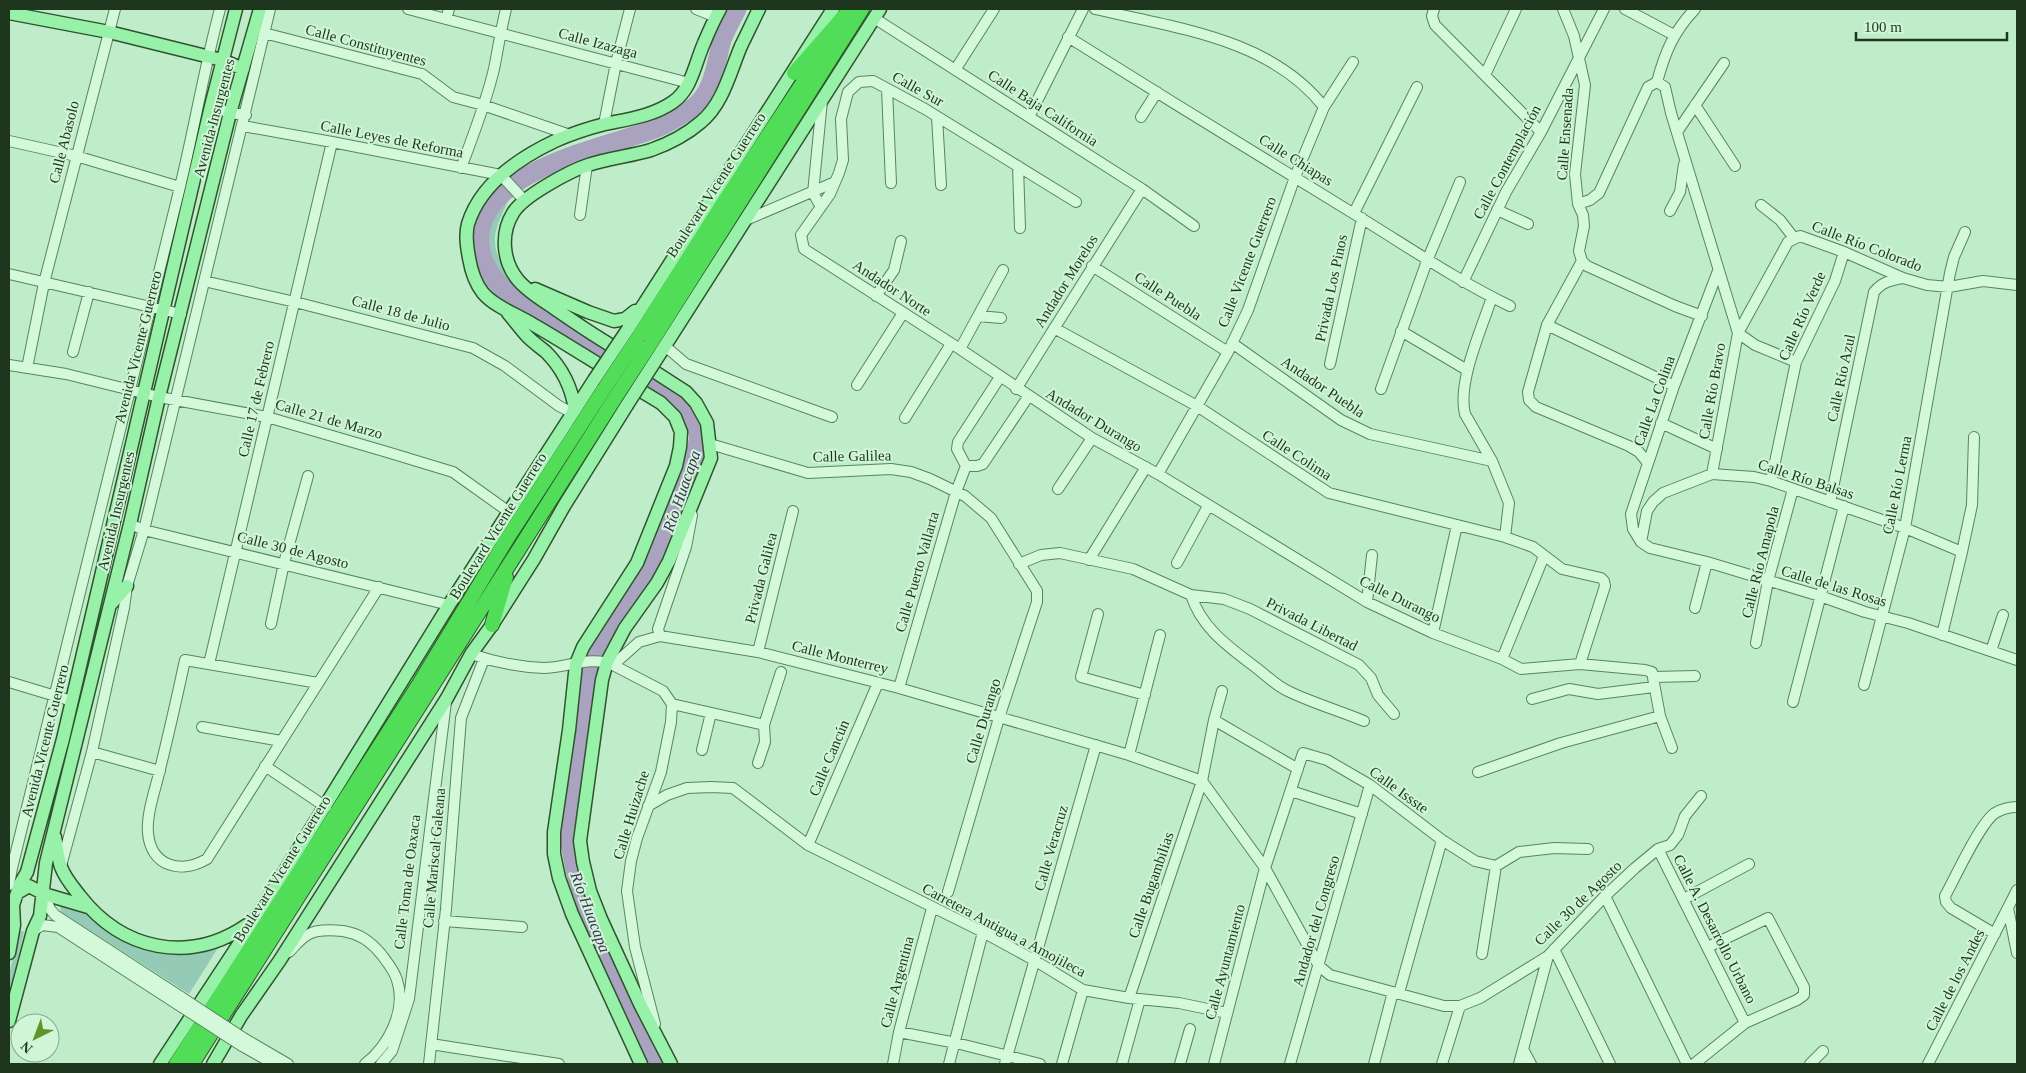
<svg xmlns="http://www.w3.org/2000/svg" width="2026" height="1073" font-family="Georgia,serif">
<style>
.green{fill:#95cbb6}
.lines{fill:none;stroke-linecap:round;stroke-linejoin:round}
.river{stroke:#a9a3bf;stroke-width:19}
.minor-casing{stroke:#58865a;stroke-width:12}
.major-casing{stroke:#2e542d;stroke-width:15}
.highway-casing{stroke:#2e542d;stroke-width:16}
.minor{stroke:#d3f8da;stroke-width:10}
.major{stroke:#98f1a8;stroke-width:12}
.highway{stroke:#51dd58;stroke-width:14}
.minor-bridge-casing{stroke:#58865a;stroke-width:12;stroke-linecap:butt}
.major-bridge-casing{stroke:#2e542d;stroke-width:15;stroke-linecap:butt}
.highway-bridge-casing{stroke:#2e542d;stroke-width:16;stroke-linecap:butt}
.minor-bridge{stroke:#d3f8da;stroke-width:10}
.major-bridge{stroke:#98f1a8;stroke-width:12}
.highway-bridge{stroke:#51dd58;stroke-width:14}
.labels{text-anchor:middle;stroke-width:4;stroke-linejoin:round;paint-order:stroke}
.street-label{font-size:15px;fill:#1d361d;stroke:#d0f5d7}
.water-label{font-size:16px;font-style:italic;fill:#3e2c56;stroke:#d0f5d7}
</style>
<rect width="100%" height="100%" fill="#c0edc9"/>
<path class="green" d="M504,197l4,4c-5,12 -12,24 -13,36 -2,28 26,53 45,69 -45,-24 -67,-61 -36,-109z
M485,201c-5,10 -12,22 -12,33 -1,35 30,61 53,82l-34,-20 -13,-17 -11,-53z
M59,902l26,10 26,18 42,17 70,-7 -34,54 -128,-82z
M20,930l4,2 -15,64v-22z"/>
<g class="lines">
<path class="river" d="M656,1064c-32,-76 -85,-156 -87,-241l20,-145 7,-26 48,-72 14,-25 32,-80 9,-38 -5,-16 -10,-16 -86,-56 -85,-52c-18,-14 -33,-33 -33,-57 -1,-69 122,-92 172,-110 15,-5 30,-15 43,-24 19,-15 21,-45 27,-66 4,-11 10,-21 15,-31"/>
<defs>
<path id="minor" d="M408,9l281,74
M696,9l20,8
M1095,9c80,19 175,29 229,98
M1434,9l-2,7 3,9 106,107
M1563,9l11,27 11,49 -10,89 3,30 5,11 1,11 -5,25 3,10 -35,64 -19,67 1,8 7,7 93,39 10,6 8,10
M1625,9l49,26
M874,18l268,171 52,37
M446,19l3,-10
M264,33l158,41 31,23 30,8 87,30
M1068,37c94,59 188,117 283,175 53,32 103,67 159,94
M955,70l39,-61
M1485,75l31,-66
M1657,82l8,5 6,26 67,220 17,12 41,17
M1657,82c8,-30 17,-51 38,-73
M887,89l4,94
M1695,105l40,61
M211,106l19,7 16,2
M937,117l4,68
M1029,117l54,-108
M1141,117l16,-25
M604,124l12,-61 14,-54
M243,126l89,16 169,33 23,25
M1677,132l47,-69
M9,141l67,15 104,31
M1018,166l2,62
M461,168c12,-32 25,-65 33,-99 4,-20 7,-40 12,-60
M1076,202l-151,-93 -52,-28 -14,1 -11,10 -7,27 2,41 -4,13 -9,21 -29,41 3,14 156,100 132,89 66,36 209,128 66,31 69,26 19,10 59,-5 65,6 7,2 8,44 12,32
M1578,204l12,-4 9,-7 49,-106 9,-5
M1761,205l19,15 14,18
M821,207l-8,-14 9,-92
M1497,210l31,14
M1670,211l10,-19 4,-28
M1354,213l63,-126
M580,215l7,-50
M746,220l89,-38
M1582,261l5,5 88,40 27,10
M1092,266l136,86
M1718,271l-44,115 -43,128 2,15 8,13 9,6 57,14 113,34 45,16 43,11 109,37
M9,274l172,40
M204,281l91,21 178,46 32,18 54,40 8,4h8
M1463,282l43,-90 35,-60 63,-123
M876,296l18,-26 7,-29
M1492,297c-10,31 -35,85 -27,117l27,47 17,42 -4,34
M978,316l23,2
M1547,325l127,61
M1054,328l143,78 132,87 176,44 28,10 29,22 39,9 3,3 1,5 -25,78
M1401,331l66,39
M1232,343l109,77 29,14 122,27
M665,346l21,18 146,53
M960,349l43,-79
M73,352l16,-60
M1330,364l32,-146
M9,365l57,9 93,23 108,20 120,35 66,20 56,40
M27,368l17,-85 71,-274
M857,385l46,-72
M1016,389l126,-200
M1381,389l46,-128 33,-79
M905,418l46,-74
M1661,423l56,26
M710,444l98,29 83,-4 20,3 19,7 35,17 26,22 46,73v11l-38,116 -51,174
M966,466l-9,-17 1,-7 42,-65
M966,466h11l6,-2 45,-67
M1158,474l70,-122 20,-42 47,-133 29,-70 29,-45
M1712,474l26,-141 50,-91 12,-6 44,16 59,26 24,7 22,2 34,-6 34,4
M1771,481l25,-119 39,-81 9,-29
M1058,489l34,-51
M1830,502l44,-210c8,-10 17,-12 29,-14
M130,524l14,6 305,75
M1641,542l6,-31 6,-9 10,-9 49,-19 42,3 17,4 134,47 57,24
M1089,560l57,-93
M1177,563l31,-57
M1019,564l22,-9 19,-2 73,16 58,26 33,4 26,10 109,56 12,13 7,17 16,19
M1191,595c11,35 41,54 68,75 10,8 19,17 31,22 23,11 50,19 74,29
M1367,602l5,-47
M1695,608l12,-46
M1098,614l-17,63 64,18
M271,624l13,-61 24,-87
M1433,633l24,-108
M1942,635l20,-83 10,-47 2,-68
M660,636l-2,-7 28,-82 6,-32
M1756,643l12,-62 25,-92
M1991,651l12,-36
M758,652l35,-141
M471,654c23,8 48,13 73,14 22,0 48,-13 69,-3l26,-23 21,-6 98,16 141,36 230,67 73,26
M1502,659l42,-103
M209,664l123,-522
M613,665l50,26 9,13
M1653,677l42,-1
M9,682l63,19
M318,683l-133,-23c-8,37 -16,73 -25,109 -4,19 -14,45 -12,64 3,34 33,41 59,26l172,-272
M1864,685l41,-157 45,-255 4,-16 11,-25
M899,688l57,-196 10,-26
M1532,699l37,-10 29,5 56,-7
M1793,702l51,-196
M672,704l92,21
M1214,720l84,49
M202,727l79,14
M702,750l9,-37
M92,752l68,19
M1129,755l31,-120
M758,763l7,-21 -1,-17 17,-53
M265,766l61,41
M1478,772l83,-29 99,-27
M1202,781l63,87 54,98 11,9 114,31h16l20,-8 68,-42 57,-60 30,-28 23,-19 12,-4 8,-10 7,-19 16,-20
M1291,791l71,23
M648,806l19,-11 20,-7 24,-1 22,1 75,57 175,87 51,28 49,30 46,8 50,5 48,10
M808,845l70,-162
M1658,849l87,174
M61,866l31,-114 32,-144 3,-22 17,-56 126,-521
M9,885l3,-17c57,-225 112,-451 167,-677 15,-61 25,-122 41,-182
M44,894l6,15 5,6 126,82
M1605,896l82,168
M1684,899l65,-35
M2008,908l9,45
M444,921l78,6
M33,931l9,-6 16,2 119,77
M1995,934l-44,-26 -5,-6 -1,-6c10,-18 35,-73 50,-83 7,-4 15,-6 22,-6
M1554,949l56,115
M289,952c6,-6 13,-15 20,-18 9,-5 24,-4 34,-3 17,3 27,10 38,23 6,8 13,16 16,26 10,31 -9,66 -32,84
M1482,954l14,-88
M1399,993l43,-153
M1129,998l73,-217 12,-61 8,-29
M655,1024l-20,-77 -8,-56 4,-30 6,-23 24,-66 10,-50 1,-18
M899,1032l57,11 84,21
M245,1039l43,25
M431,1044l128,20
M242,1046l32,18
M1523,1049l8,15
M381,1064l11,-13 17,-52 37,-297
M429,1064l17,-155 15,-191 23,-59
M893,1064l6,-32 33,-124
M949,1064l34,-132
M1005,1064l91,-319
M1062,1064l21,-74
M1122,1064l18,-65
M1180,1064l10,-35
M1214,1064l51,-196 38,-115 24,7 43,25 72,55 33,21 21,5 23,-14 35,-4 34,1
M1290,1064l80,-279
M1374,1064l19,-72
M1442,1064l18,-58
M1519,1064l29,-108
M1694,1064l51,-41 52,-23 7,-5v-8l-36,-69 -60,29
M1810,1064l13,-13
M1928,1064l89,-174"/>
<path id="major" d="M9,13l100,19 113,28 21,9
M535,289l53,23 26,9 11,-2 10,-8
M508,313c7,8 13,17 20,24 6,6 12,10 18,15 16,16 26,37 29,58
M628,329l205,-320
M661,352l219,-343
M624,353c-25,-14 -47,-29 -70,-45 -12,-8 -27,-17 -36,-28 -15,-18 -18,-46 -5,-67 10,-17 57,-42 75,-48 21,-7 43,-9 63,-15 17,-6 36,-16 50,-28 22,-18 29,-50 40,-76 6,-12 12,-25 18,-37
M641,363l45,29 10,11 11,20 4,35 -42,103 -12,22 -32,45 -18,34 -5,18 -22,161 3,21 7,29 11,28 39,85 31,60
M611,372c-26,-16 -51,-32 -77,-47 -16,-10 -39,-18 -51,-32 -8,-10 -12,-23 -14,-35 -2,-11 -4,-23 -1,-34 12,-39 51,-66 87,-83 16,-7 34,-13 50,-17 24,-5 48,-8 68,-22 19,-13 22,-39 31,-59 5,-12 10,-23 16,-34
M628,383l33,20 14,14 6,15 -1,15 -4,19 -39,97 -54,84 -7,17 -7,66 -15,102v22l5,24 13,36 69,150
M111,604l16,-18
M55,837c2,10 3,21 6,30 4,11 12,20 19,29 42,54 109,69 167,29
M17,893l12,-7 15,8 44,13
M9,953l5,-28 -1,-20 7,-21 7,-12 36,-133 148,-633 25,-97
M9,1021l24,-90 7,-15 6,-53 84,-339 29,-127 71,-284 30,-104
M160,1064l94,-143 195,-316 145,-225
M213,1064l28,-48 39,-56 167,-262 24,-44 21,-29 42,-66 30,-53 63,-101"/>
<path id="highway" d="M794,73l56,-64
M639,336l83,-131 121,-183
M649,346l213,-337
M492,625l14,-48
M176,1064l243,-380 88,-145 97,-150
M192,1064l423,-666"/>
</defs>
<use href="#minor" class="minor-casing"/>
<use href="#major" class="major-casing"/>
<use href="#highway" class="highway-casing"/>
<use href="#minor" class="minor"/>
<use href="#major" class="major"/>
<use href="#highway" class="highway"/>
<defs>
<path id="minor-bridge" d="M181,997l64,42
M177,1004l65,42"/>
<path id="major-bridge" d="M594,380l34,-51
M627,405l34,-53"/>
<path id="highway-bridge" d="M604,389l35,-53
M615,398l34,-52"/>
</defs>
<use href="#minor-bridge" class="minor-bridge-casing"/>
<use href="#major-bridge" class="major-bridge-casing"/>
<use href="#highway-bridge" class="highway-bridge-casing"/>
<use href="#minor-bridge" class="minor-bridge"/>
<use href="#major-bridge" class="major-bridge"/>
<use href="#highway-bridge" class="highway-bridge"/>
</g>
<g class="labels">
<g class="street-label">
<text transform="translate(598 43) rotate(15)" y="5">Calle Izazaga</text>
<text transform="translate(366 45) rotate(15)" y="5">Calle Constituyentes</text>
<text transform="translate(918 89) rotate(29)" y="5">Calle Sur</text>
<text transform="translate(1043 108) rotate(33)" y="5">Calle Baja California</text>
<text transform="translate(214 118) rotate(-75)" y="5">Avenida Insurgentes</text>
<text transform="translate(1565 134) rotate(-86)" y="5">Calle Ensenada</text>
<text transform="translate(392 139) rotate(11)" y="5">Calle Leyes de Reforma</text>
<text transform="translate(64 142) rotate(-76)" y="5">Calle Abasolo</text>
<text transform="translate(1296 160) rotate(32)" y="5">Calle Chiapas</text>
<text transform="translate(1507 162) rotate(-62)" y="5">Calle Contemplación</text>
<text transform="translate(716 185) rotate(-57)" y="5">Boulevard Vicente Guerrero</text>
<text transform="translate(1867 246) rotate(21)" y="5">Calle Río Colorado</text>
<text transform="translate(1247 262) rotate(-69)" y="5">Calle Vicente Guerrero</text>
<text transform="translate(1066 281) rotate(-58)" y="5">Andador Morelos</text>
<text transform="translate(892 288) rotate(33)" y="5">Andador Norte</text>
<text transform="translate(1331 288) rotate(-78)" y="5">Privada Los Pinos</text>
<text transform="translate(1168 296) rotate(33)" y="5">Calle Puebla</text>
<text transform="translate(401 313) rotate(15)" y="5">Calle 18 de Julio</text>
<text transform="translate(1802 316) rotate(-66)" y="5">Calle Río Verde</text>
<text transform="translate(138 347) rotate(-76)" y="5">Avenida Vicente Guerrero</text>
<text transform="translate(1841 378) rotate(-78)" y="5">Calle Río Azul</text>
<text transform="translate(1323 387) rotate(34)" y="5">Andador Puebla</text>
<text transform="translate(1712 391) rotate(-80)" y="5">Calle Río Bravo</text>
<text transform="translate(256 399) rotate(-77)" y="5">Calle 17 de Febrero</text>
<text transform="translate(1654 401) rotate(-70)" y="5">Calle La Colina</text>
<text transform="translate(329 419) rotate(16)" y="5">Calle 21 de Marzo</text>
<text transform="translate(1094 420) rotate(31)" y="5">Andador Durango</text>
<text transform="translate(1297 455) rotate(33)" y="5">Calle Colima</text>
<text transform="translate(852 456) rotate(-1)" y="5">Calle Galilea</text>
<text transform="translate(1806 479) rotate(18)" y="5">Calle Río Balsas</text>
<text transform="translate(1897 485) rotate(-79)" y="5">Calle Río Lerma</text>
<text transform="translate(116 511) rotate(-77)" y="5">Avenida Insurgentes</text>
<text transform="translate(498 526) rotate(-58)" y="5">Boulevard Vicente Guerrero</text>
<text transform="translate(293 550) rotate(14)" y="5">Calle 30 de Agosto</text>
<text transform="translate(1760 562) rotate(-76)" y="5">Calle Río Amapola</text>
<text transform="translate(917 572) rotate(-74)" y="5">Calle Puerto Vallarta</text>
<text transform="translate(761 578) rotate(-76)" y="5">Privada Galilea</text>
<text transform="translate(1834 586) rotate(17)" y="5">Calle de las Rosas</text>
<text transform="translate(1400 599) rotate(26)" y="5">Calle Durango</text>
<text transform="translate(1312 624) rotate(27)" y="5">Privada Libertad</text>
<text transform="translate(840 657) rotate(14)" y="5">Calle Monterrey</text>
<text transform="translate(983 721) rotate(-73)" y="5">Calle Durango</text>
<text transform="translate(45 741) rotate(-76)" y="5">Avenida Vicente Guerrero</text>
<text transform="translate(829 758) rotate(-67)" y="5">Calle Cancún</text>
<text transform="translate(1399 790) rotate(36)" y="5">Calle Issste</text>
<text transform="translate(631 815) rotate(-73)" y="5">Calle Huizache</text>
<text transform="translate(1051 848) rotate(-74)" y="5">Calle Veracruz</text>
<text transform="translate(434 858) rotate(-85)" y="5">Calle Mariscal Galeana</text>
<text transform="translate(282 869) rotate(-58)" y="5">Boulevard Vicente Guerrero</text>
<text transform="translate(407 882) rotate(-83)" y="5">Calle Toma de Oaxaca</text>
<text transform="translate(1151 885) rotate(-71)" y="5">Calle Bugambilias</text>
<text transform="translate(1578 903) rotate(-44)" y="5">Calle 30 de Agosto</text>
<text transform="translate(1316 921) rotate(-74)" y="5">Andador del Congreso</text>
<text transform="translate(1715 929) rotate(63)" y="5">Calle A. Desarrollo Urbano</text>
<text transform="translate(1004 930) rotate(28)" y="5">Carretera Antigua a Amojileca</text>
<text transform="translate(1225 962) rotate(-75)" y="5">Calle Ayuntamiento</text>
<text transform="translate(1955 980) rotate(-63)" y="5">Calle de los Andes</text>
<text transform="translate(897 982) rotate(-75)" y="5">Calle Argentina</text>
</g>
<g class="water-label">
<text transform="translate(681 491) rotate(-71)" y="6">Río Huacapa</text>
<text transform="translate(591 912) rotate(69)" y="6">Río Huacapa</text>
</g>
</g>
<rect width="2026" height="1073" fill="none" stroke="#1d361d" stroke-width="20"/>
<g transform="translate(35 1038) rotate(222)"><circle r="24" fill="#d0f5d7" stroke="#88a98d"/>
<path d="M0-4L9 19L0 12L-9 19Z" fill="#609529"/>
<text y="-8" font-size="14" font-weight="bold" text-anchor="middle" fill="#1d361d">N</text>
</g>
<path d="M1856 32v8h151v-8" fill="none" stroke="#1d361d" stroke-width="2.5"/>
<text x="1864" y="32" font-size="15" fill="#1d361d" stroke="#d0f5d7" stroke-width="4" paint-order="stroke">100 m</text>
</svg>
